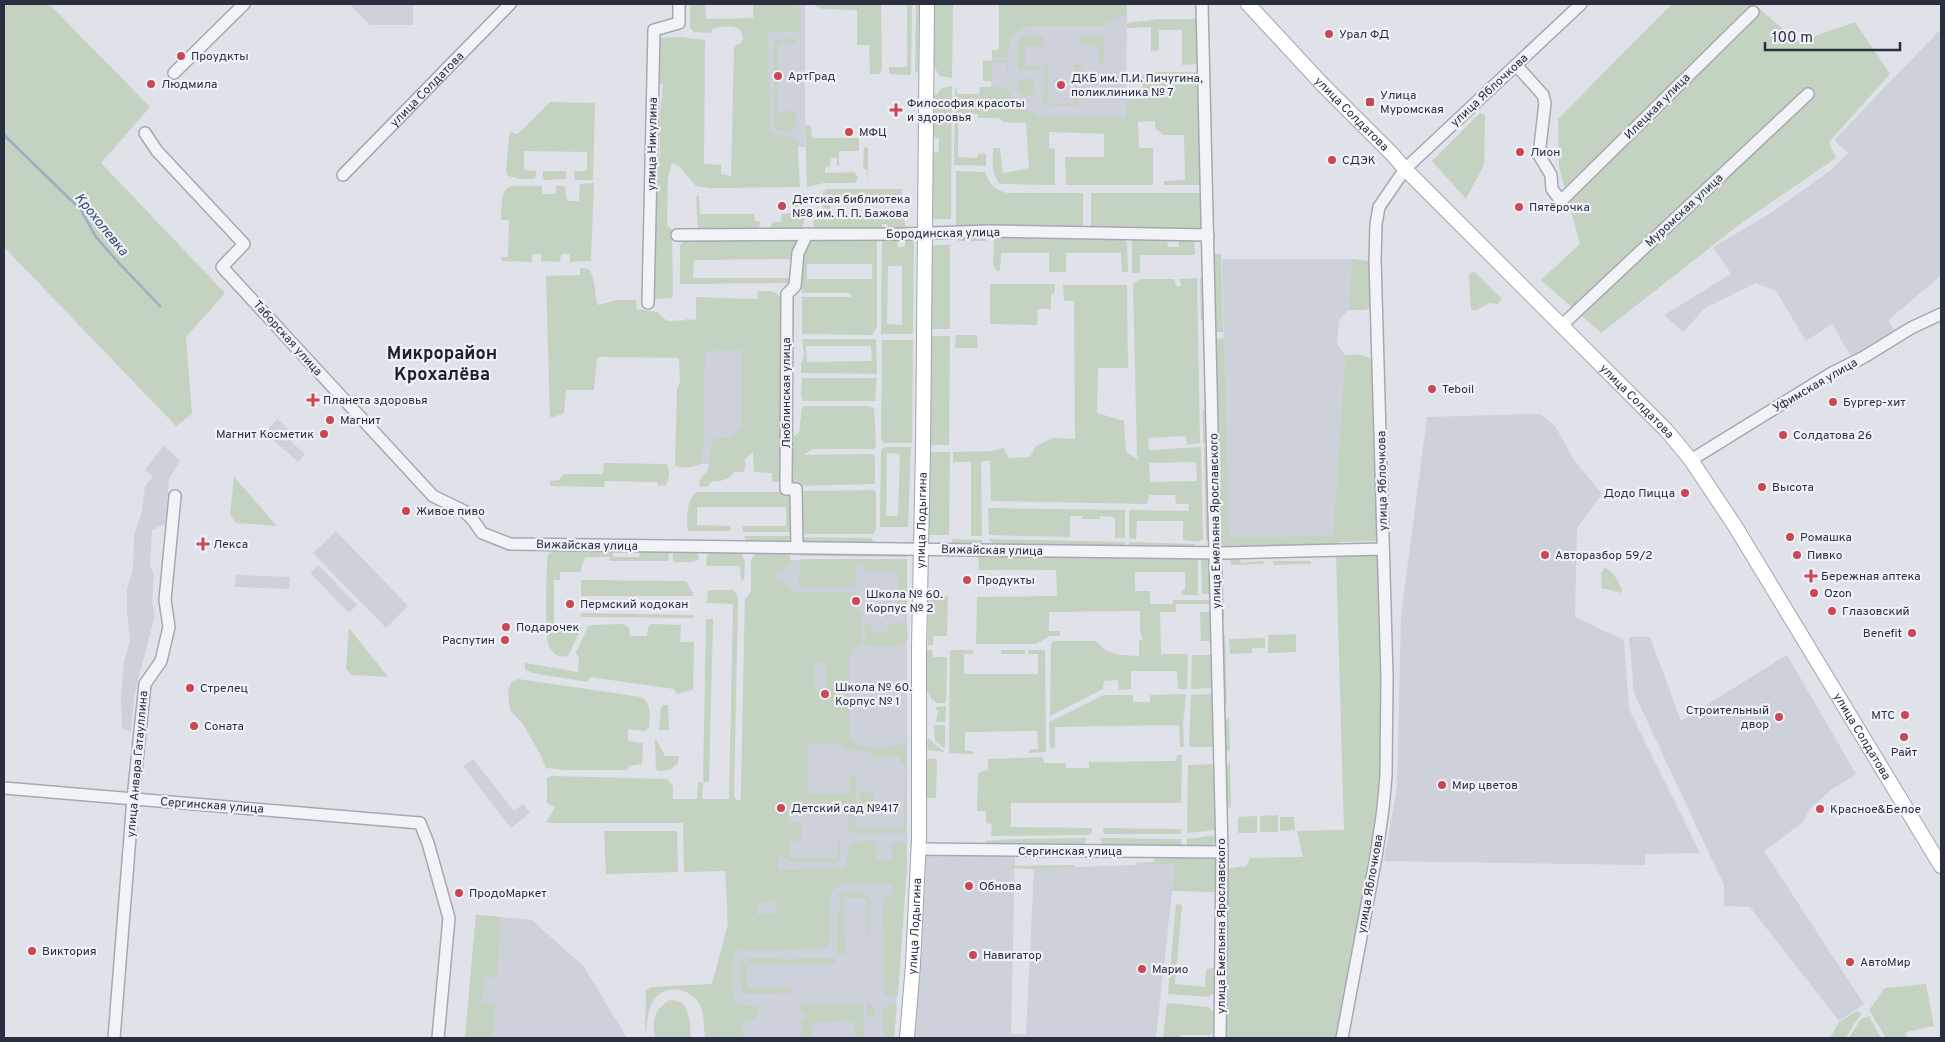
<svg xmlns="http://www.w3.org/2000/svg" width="1945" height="1042" font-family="Overpass,sans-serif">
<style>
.built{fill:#cdd1da}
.green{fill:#c4d2c1;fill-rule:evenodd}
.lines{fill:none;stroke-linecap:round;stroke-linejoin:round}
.stream{stroke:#9baec7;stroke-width:2.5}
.minor-casing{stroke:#a5a9b2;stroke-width:14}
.major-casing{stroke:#9fa6b3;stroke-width:16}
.minor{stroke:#f2f3f6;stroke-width:11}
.major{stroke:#fff;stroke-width:14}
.poi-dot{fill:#ca4753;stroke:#eff1f6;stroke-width:2}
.labels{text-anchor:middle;stroke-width:4.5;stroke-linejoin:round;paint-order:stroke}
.poi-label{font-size:12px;fill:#292f3f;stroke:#eff1f6;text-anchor:start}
.street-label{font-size:12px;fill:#292f3f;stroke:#eff1f6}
.water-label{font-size:14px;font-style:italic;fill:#344c72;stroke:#eff1f6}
.district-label{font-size:18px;font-weight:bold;fill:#1b2130;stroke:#eff1f6}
</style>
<rect width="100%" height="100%" fill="#dfe2e8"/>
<path class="built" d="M349,4h64v21h-43z
M999,4h128l-1,118h-122l-13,-11 1,-61h7z
M765,5h40v142h-7v8l-46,-3z
M1941,29v247l-53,44 9,14 -44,26 -21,-36 -26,17 -30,-50 -21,-8 -50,25 -22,24 -19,-17 67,-41 -18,-27 58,-34 59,-42 18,-18 -14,-13z
M1222,259h130l-4,51 -9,10 -2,24 8,11 -12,180 -105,3z
M685,319l56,5v140h-57z
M1540,414l15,12 19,34 28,34 -25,34 -2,89 49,23 5,69 71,144 -55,1v11l-261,-4 13,-74 4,-171 26,-199z
M277,419l19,17 -5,6 14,12 -7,8 -33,-29z
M164,445l16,16 -11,18 -4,45 -13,6 -2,35 4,11 -2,27 3,13 -15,56 -6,26 -3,34 -9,-3 -1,-33 3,-34 6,-21 -3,-29v-24l6,-19 1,-33 8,-25 3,-25 8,-9 -8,-7z
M336,531l72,75 -22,22 -73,-75z
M751,560h156v306l-13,172h-183l1,-54 16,-59 -3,-55 5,-63 11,-8 4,-200 6,-7z
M318,565l39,40 -8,8 -39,-40z
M236,575l54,2 -1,12 -54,-2z
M1629,637h21l31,84 106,-66 69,119 -25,16 -20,18 -9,15 -38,28 100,153 -25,17 -89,-114 -26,-1v-21l-90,-192z
M473,759l41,52 9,-7 7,9 -19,15 -48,-62z
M926,854l89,1 -4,179h15l8,-166 141,-4 -19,174h-242l11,-149z
M476,915l56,5 52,47 43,71h-162z"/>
<path class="green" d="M4,4h45l101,103 -49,56 124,130 -39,44 6,77 -16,12 -172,-179z
M690,4h15l1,15 47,-1v-14l45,1 2,4v21l-3,2h-27l-2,3 2,94 3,6 21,2 3,2 3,48 -90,1 -14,-2 -17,-20 -7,-3 -4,15 -1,48 4,2 1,4 1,63 -2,3 -19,1 3,-125 2,-12 3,-7 -1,-32 4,-38 -5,-3v-44l22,-1 25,3 -1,124 17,1v9l10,2 3,-128 2,-3 5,-2 2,-5c-1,-3 -2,-9 -6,-10 -6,-3 -19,-1 -25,1l-1,4 -17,-1 -4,-4z
M815,4h66l1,65 -2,5h-10l-1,-29h-12v-35l-34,-1 -8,-3z
M907,4h5l-1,71 -22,-1v-7h18z
M916,4h3l-1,66 -3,4z
M934,4h19l-1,74 -12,-2 -6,-9z
M999,4h128v11l-9,2 -16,9h-74c-17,5 -20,15 -20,31h-16v-7h7z
M1672,4h82l44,38 57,-20 35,52 -61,68 7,16 -92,63 -143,112 -60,-53 39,-36 -21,-77 -1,-48z
M1160,19h37l1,45 -16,1v-35h-23v20l-8,1v-24l-24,1v-5z
M1023,36h20v10h-18v20l16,1 -1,3 -22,-1 -1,-26z
M1078,37h24l2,2v25l-5,1 -1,-20h-16v-3h-4z
M780,39h16v4l-18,1 -1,67h19v15c-4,7 -14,6 -21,2l-1,-5v-78l2,-5z
M1008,60v13h-2v-11h-14v19h-9v-20z
M1044,65h4v38l25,1 1,-39h7l-2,39 -2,2 -32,-1 -2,-2z
M1145,72h53l3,113h-37v-4l21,-1 -1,-45h-21l-8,-7v-7l-17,1 1,26h14v37h-87l-1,-28h39v-23l-55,-2v16l6,1v36l-55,-1c-9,-9 -7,-23 -7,-36h7l3,25 26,-5 -3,-45 -22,-1 -5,-4h-21v-4h-20v43l19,1 1,-4 8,-1v13l-32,-1 1,-79 3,8h21l1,-7h26l7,11 11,9 16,9 86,1v-18h17l-1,-22z
M1017 87a9 9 0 1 1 18 0a9 9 0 1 1-18 0Z
M952,86l-1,133h-18v-66l6,-2v-12l-6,-3v-39l9,-9z
M550,102l45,1 -2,77h-18l-1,-9h13v-19l-63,-1v19l12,1v6l-2,2h-14l-12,-3 -2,-4 3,-36 2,-5 4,3 4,-1z
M1480,113l5,2 -1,50 -18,34 -34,-38z
M805,125h6l1,13h47v13h-20v15h-2v-8h-6l-1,8 -5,1v6l29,-1 4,5 -1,4 -3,2h-30l-17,4z
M864,147l4,1v34l-1,-12 -4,-2z
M543,171h23v8l-21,1 -2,-2z
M956,171l29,1c5,13 9,18 23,21h75v35l-127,-1z
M594,183l-3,78 -21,1v-8h-9l-1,8 -19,-1v-7h-9v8l-30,-1 -1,-4h7l1,-37h-8c1,-40 3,-34 41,-34v8h14v-8h9l2,15h12l1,-17z
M826,189h76l1,9h-73v18l73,1 4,13h-18l-2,-6h-5v6h-67l-2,-8 3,-4 6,-2 1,-24z
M804,193v31l-3,6h-31l2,-8h9l1,-8 10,-1v-18z
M1091,193h110l1,31 -2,3 -7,2 -102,-1z
M699,195l1,19h54l1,7h5l-1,9h-61l-2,-33z
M958,236l25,1 4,4h-29z
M994,237l128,1 5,5 1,29h-6l-1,-19h-55v19h-17v-19h-48l-1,18h-3l-4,-6z
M897,238l1,9h7v-9h5l4,3 -1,93h-32l1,-95zM888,266h14v59l-15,-1z
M794,239l3,4 -5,35 -3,5 -109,1v-39l5,-5zM791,259v19h-98l1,-18z
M813,239h64v88l-5,8 -70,-1v-37h49l-1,-4h-48c0,-15 -6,-47 11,-54zM807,264h65v15h-65z
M1134,239h33l1,8h11v-8h15l1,16h-55v18h-8v-32z
M932,245h18v84h-19z
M1213,254h8l2,78h-8z
M1352,259l18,2 2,41 -2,6 -5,2h-17z
M580,268l8,1c9,10 5,24 10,36l19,-5h19l1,9 20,3 10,9 29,-1v-23l61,2 1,-8c11,0 20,-2 25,11l-1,176 -3,4h-7v-9l-18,-1 -1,-20 -9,8 2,3 -2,9h-10c-4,8 -15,10 -22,9l-4,5 -8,1c-3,-8 4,-11 8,-17l3,-24 2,-7 19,-2 9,-10v-77l-36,1 -1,86 -3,27c-7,3 -17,5 -26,2l2,-76 3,-8 -1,-24 -82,-1 -3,33h-28l-2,23 -10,4h-4l-4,-141 34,-1z
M1474,271l28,28 -5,5 -8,-1 -12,7h-6l-2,-35z
M1197,278l3,165 -13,2 -1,-9 -38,2 1,12 52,-3 2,92 -5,3 -15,-2v-19h-46l-1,18 -7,-1v-28l60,1v-7h-13l-1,-9h-26l-2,9 -156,-3 -1,-40h-9l1,75h-11v-74h-18v-10l37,-1 14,-3 5,10 21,-1 6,-11 17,-8 22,1 -1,-138h-10l-1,-16h64l1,83h-30l-1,45 27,8 2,31 13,8 -2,-5 -4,-171 7,-5h34l3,8 5,-2 -3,-6zM1149,463l47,-1 1,19 -47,1z
M1200,278h5v39l-4,4z
M990,284h65v8l-4,3v14h-13l-1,16 -47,-1z
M956,335h21l1,13h-23z
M931,336h19l-1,109h-19z
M1224,338l5,200 104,-3 12,-180c12,0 21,-3 28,8l5,178 -38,1 -3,3 -115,1 -2,-5 -5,-202z
M802,339h71l3,1 1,34 -76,-1v-9l3,-9zM806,346h65l1,15 -65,1z
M882,340h31l-1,103h-28l-3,-4z
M802,378h75l-2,23h-72l-2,-5z
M806,406h62l6,2 2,38 -2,3h-62l-8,6 69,-1 2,4v26l-77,2 -8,-5 2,-44 7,-4 3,-26z
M1203,410l5,1v33h-5z
M885,447h26l-3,80h-28l1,-77zM887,453l13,1 -2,62h-12z
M1204,447h4l3,93h-5z
M930,452h20l-1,83h-21z
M604,463l62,1c5,6 3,15 0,21l-8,1 -1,-4 -52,-1 -1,6 -54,-1v-5l9,-1 5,-6h39z
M234,477l43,49 -41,-3 -6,-8z
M873,490l3,2v37l-3,5h-74l2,-43z
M697,492h90l5,2 1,38h-50v-6h43v-19h-89v18l33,1 1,5h-43c-2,-12 -2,-31 9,-39z
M988,508l137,2v28h-10v-21l-15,-1v3h-18v-3h-12v21l-81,-2z
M744,536h49l-1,5 -5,2h-40z
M800,537l71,1 2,2v4h-70z
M952,539l30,1 1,6 -30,-1z
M989,539l136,3v5l-132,-2z
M1129,542l66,2v4l-66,-1z
M556,549h55l3,8h25l1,-7 30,1 -2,10h-58l-1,-4h-24l-5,15h-20v8h-6v46l28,1 -14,29c-9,2 -15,-1 -19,-10 -5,-9 -2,-71 -2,-86l1,-5z
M673,551h22l3,2 1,7 -7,2h-19z
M710,551l31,2 4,9 -1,18 -3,1 -1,-15h-34l1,-10z
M757,552l31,1c7,8 -1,13 -6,19l-7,1v8h5l16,11h60v17l2,4 3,1v31l-7,3 -5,9 1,79 3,6c14,9 38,5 54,1l-1,23 -5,-2 -1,-7h-28v-6h-28v-6l-36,-1v50h41v-16l5,-2 2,3v50h48l1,-55h2l-1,59h-57l-1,-28 -59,1 -1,16h14v19h-13v17h48v-17h4l-1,19 -7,3 -43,-1 -4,-2 -2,-4 -6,1v13l68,-2 3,-22c6,-7 16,-5 25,-5l2,3 1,16h15v-15l4,-4 8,1 3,3v21l-9,130h-11l-3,-4 -1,-87 4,-9 4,-1 1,-12 -52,2 -9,7 -2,53 -5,4 -85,1c-11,8 -6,39 -5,52l3,3 19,1 2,10 -7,5h-9l1,17h12h-50c-1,-9 -1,-22 -4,-31 -9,-21 -39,-24 -49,-4 -5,10 -5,23 -7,35l1,-48 5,-3 61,-3 16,-59 -2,-54 -42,1 -1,-49h-137l9,-16 -8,-4v-25l5,-2 115,3 6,7v13h24l1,-17h5l3,-163h7l-4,163h-6l-1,17h27l4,-195 -26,-1 1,-12 3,-1h22l4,4 1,8 -4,195 4,4 3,-2 4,-200 6,-7v-32zM826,661v30h-11v-29zM776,901v12l-19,2v-13z
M802,553h104l1,4 -107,-1z
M978,553l220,3v39h-16v-4l3,-1v-18h-50v19h15v13h22l1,-4h39v4h-36v8h-16l1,42h27l-1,35h-9l-1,-18h-46v18l-12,1 -1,-10 -14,1 -1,8 -53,27 1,-72 3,-3h42c12,15 25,14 43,15v-16h4l-3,-9v-20l-91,1v19h11v5h-10l-14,8h-60l1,-47 80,-1 -1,-26h-77z
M1373,553l6,6 4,118 -3,115 -6,51 -38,195h-112l2,-169 20,-3 4,-8 53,-1 -6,-26 47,-1 -8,-276z
M1201,556h8l3,38h-10z
M1230,556h9l2,7 22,-2 1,3 -33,1z
M800,559h107v51h-10v-39h-31l-2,-7h-8l-1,23h-53l-3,-5z
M1273,561h38v3l-38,1z
M1221,566h2l1,55 -2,-3z
M1604,568c8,1 14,13 18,21l-1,4 -19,-5 -1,-14z
M581,580l102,1 4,1 7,14h-113z
M928,596h20l-1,40h-14v9h-5z
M1200,612h12l1,29h-12z
M581,613l112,2 1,3 -113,-1z
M907,623l1,17 -8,6h-35v-22h6v8l17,-1v-7z
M624,624l5,4 1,8h17l1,-9 3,-3 30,1 -1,17h14l-1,48 -16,4 -3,-5 -84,-12 -2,5 -56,-9 -7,-4v-6l53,9 1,-14 -3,-5 12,-27 5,-1z
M349,628l39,49 -36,-2 -6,-6z
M1225,634l2,71 -3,-5 -2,-63z
M1296,634v18l-28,1v-18z
M1265,638v10h-13v5l-22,1 -1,-15z
M927,650h5l1,7h14l-1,46h-11v-3h-3l-5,-9z
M953,650h20v4h-9v20h74v-20h-10v-4h17l1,102 -17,1v-3l9,-1 -1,-18 -72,1v19h8v3l-24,-1 1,-102z
M1001,650h24v4h-24z
M1192,655h21v33l-22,1z
M518,679l123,18c12,6 8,20 8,31l-4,3 -17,-2v12l15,2 -1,21 -14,2 -1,4h-62l-19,-2 -5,-12 -18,-32 -13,-14 -2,-19 3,-9z
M1186,694l-3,30 1,23h-4l-1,-22 -124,2v21h-5l-1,-26 55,-27h29v7h17v-7z
M1213,694l2,53h-26l2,-52z
M663,705h5l1,25h-10l2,-21z
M946,706l-1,16h-9l2,-11 -2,-1v-3z
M1229,717l1,35 -6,-4v-25z
M934,725h11v24l-10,-8z
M655,738l10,18h14l-1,7 -8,7 -11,1 -3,-2z
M928,738l17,14 -17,-2 -1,-8z
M1177,755h5l-1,48h-170v24l81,1v5l-3,2 -98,1 1,-12 -6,-1v-12h-9l1,-38 10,-3v-11l55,-2 1,6h22v5h23v-6l87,-1z
M929,758l8,1 -1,39h-10v-37z
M1230,762l1,46 -3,-1 -3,-6v-33z
M1215,764l1,66 -29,3 1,-68z
M860,792h13v16h-13z
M1278,815v17h-18v-16z
M1257,816v17h-19v-16z
M1280,817h14l1,13 -15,1z
M1103,828l78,1v5h-77z
M604,831h73l1,41 -72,2z
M1217,835l-4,11 -26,2v-9z
M1087,838l-5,9 -96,-1v-5l25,-2z
M1100,838l81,1v9l-78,-1z
M1156,855l59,2 1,30 -2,5 -42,-1 3,-27 -38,1 -1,-2 18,-1z
M1074,865v2c-21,1 -47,5 -68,-1z
M862,892l6,3 2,7v33h-3v-37h-23l1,51 1,1v4h-9v-43l3,-1v-13h-3l4,-4z
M1176,904l6,1 -7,79 30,3 1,-18 10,-1 -1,25 -8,4 -39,-3z
M476,915l25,2 -4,60h-13l-2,26 13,1 -2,34h-28z
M744,958l1,4h2l1,-4h34v2h13v-2h40l1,6 -89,1v22l43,1 1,5 -45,1 -5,-4 -1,-29z
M1926,984l8,42 -28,6 1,6h-21l-17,-28 16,-22z
M670,1000c22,1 19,21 21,38h-36c-3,-16 -1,-30 15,-38z
M867,1003l7,4 1,7 -8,5z
M1167,1003l42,4 6,8v17l-5,3h-29l-1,3h-17z
M864,1004v34h-9v-17l-43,1 1,16h13h-25v-20h5v-4h-5v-9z
M890,1004l7,1 -3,33h-11v-30z
M1857,1011l5,3 -7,8 -9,16h-16l9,-16z
M1869,1016l12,22h-32l11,-18z"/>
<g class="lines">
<path class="stream" d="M4,135l77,75 15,27 21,24 43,45"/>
<defs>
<g id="minor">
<path d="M1202,4l20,848 -2,186"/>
<path d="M1516,65l27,30 2,8 -6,52 12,20 1,14 9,12 192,-189"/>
<path d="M174,73l70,-69"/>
<path d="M145,133l12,18 87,93 -22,23 211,229 31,15 9,9 9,13 28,11 714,9 159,-4"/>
<path id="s1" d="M343,175l167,-171"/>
<path d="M677,235l226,-1 87,-3 218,4"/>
<path d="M648,303l6,-273 25,-7v-19"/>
<path d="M1561,326l247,-232"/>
<path d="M1691,460l141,-87 32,-16 47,-29 30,-14"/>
<path d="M797,548l-1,-59h-10l1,-195 8,-8 3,-33 9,-19"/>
<path d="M4,788l416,35 8,20 21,75 -11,120"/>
<path d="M918,849l304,3"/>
<path d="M114,1038l19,-239 12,-115 16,-23 8,-34 -4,-27 10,-104"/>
<path d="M1342,1038l34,-181 7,-48 3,-34 1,-98 -12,-417 1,-36 3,-17 26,-38 176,-165"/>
</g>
<g id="major">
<path id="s2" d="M1248,4l74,80 71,71 12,14 262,262 24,29 44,66 206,340"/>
<path id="s3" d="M907,1038l6,-74 6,-125v-191l4,-199 4,-445"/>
</g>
</defs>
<use href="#minor" class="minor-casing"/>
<use href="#major" class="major-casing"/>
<use href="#minor" class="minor"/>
<use href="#major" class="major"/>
</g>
<g class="poi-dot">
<circle cx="1329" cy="34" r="5"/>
<circle cx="181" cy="56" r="5"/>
<circle cx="778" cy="76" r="5"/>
<circle cx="151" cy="84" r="5"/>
<circle cx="1061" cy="85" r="5"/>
<rect x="1365" y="97" width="10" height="10" rx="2.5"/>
<path d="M893.5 102.5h5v5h5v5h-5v5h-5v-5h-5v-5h5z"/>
<circle cx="849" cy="132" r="5"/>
<circle cx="1520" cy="152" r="5"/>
<circle cx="1332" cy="160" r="5"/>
<circle cx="782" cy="206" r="5"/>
<circle cx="1519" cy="207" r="5"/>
<circle cx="1432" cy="389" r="5"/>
<path d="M310.5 392.5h5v5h5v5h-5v5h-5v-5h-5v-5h5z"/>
<circle cx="1833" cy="402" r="5"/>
<circle cx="330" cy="420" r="5"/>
<circle cx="324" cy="434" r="5"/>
<circle cx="1783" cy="435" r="5"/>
<circle cx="1762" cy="487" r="5"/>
<circle cx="1685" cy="493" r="5"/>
<circle cx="406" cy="511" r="5"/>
<circle cx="1790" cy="537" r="5"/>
<path d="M200.5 536.5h5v5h5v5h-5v5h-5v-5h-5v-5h5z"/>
<circle cx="1545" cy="555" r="5"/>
<circle cx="1797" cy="555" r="5"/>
<path d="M1808.5 568.5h5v5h5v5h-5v5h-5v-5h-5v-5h5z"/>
<circle cx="967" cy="580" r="5"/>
<circle cx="1814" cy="593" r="5"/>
<circle cx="856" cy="601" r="5"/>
<circle cx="570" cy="604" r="5"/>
<circle cx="1832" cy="611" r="5"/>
<circle cx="506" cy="627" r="5"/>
<circle cx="1912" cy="633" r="5"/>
<circle cx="505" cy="640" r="5"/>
<circle cx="190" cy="688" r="5"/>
<circle cx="825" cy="694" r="5"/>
<circle cx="1905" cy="715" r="5"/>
<circle cx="1779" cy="717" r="5"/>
<circle cx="194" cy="726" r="5"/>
<circle cx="1904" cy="737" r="5"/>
<circle cx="1442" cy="785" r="5"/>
<circle cx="781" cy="808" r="5"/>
<circle cx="1820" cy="809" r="5"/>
<circle cx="969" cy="886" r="5"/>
<circle cx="459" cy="893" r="5"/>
<circle cx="32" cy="951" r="5"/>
<circle cx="973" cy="955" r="5"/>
<circle cx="1850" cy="962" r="5"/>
<circle cx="1142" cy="969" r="5"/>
</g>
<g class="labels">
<g class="poi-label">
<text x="1339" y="38">Урал ФД</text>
<text x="191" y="60">Проудкты</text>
<text x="788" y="80">АртГрад</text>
<text x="1071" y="82">ДКБ им. П.И. Пичугина,<tspan x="1071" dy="14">поликлиника № 7</tspan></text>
<text x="161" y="88">Людмила</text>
<text x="1380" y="99">Улица<tspan x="1380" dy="14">Муромская</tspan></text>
<text x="907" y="107">Философия красоты<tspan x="907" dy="14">и здоровья</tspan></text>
<text x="859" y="136">МФЦ</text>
<text x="1530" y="156">Лион</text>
<text x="1342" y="164">СДЭК</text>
<text x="792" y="203">Детская библиотека<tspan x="792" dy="14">№8 им. П. П. Бажова</tspan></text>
<text x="1529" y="211">Пятёрочка</text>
<text x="1442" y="393">Teboil</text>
<text x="323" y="404">Планета здоровья</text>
<text x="1843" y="406">Бургер-хит</text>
<text x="340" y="424">Магнит</text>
<text x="314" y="438" text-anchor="end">Магнит Косметик</text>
<text x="1793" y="439">Солдатова 26</text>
<text x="1772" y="491">Высота</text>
<text x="1675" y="497" text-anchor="end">Додо Пицца</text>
<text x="416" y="515">Живое пиво</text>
<text x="1800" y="541">Ромашка</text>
<text x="213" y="548">Лекса</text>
<text x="1555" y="559">Авторазбор 59/2</text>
<text x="1807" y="559">Пивко</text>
<text x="1821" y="580">Бережная аптека</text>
<text x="977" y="584">Продукты</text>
<text x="1824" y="597">Ozon</text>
<text x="866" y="598">Школа № 60.<tspan x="866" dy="14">Корпус № 2</tspan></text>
<text x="580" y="608">Пермский кодокан</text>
<text x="1842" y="615">Глазовский</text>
<text x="516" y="631">Подарочек</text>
<text x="1902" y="637" text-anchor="end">Benefit</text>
<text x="495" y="644" text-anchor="end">Распутин</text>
<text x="835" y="691">Школа № 60.<tspan x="835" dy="14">Корпус № 1</tspan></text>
<text x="200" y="692">Стрелец</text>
<text x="1769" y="714" text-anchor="end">Строительный<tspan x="1769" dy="14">двор</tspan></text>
<text x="1895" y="719" text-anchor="end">МТС</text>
<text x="204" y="730">Соната</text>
<text x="1904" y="756" text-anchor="middle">Райт</text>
<text x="1452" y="789">Мир цветов</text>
<text x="791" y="812">Детский сад №417</text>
<text x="1830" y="813">Красное&amp;Белое</text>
<text x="979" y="890">Обнова</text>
<text x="469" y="897">ПродоМаркет</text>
<text x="42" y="955">Виктория</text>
<text x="983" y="959">Навигатор</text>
<text x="1860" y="966">АвтоМир</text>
<text x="1152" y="973">Марио</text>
</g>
<g class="street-label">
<text dy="4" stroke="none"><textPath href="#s1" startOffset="120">улица Солдатова</textPath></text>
<text transform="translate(1489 90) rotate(-43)" y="4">улица Яблочкова</text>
<text transform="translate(1657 106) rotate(-45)" y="4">Илецкая улица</text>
<text dy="4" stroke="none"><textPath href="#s2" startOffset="151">улица Солдатова</textPath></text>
<text transform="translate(652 144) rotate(-89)" y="4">улица Никулина</text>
<text transform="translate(1684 210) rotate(-43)" y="4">Муромская улица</text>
<text transform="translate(943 233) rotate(-1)" y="4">Бородинская улица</text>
<text transform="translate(288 338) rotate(48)" y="4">Таборская улица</text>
<text transform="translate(1815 385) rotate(-30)" y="4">Уфимская улица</text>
<text transform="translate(786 393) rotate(-90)" y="4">Люблинская улица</text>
<text dy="4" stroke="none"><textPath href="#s2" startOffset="556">улица Солдатова</textPath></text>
<text transform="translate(1382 481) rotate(-91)" y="4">улица Яблочкова</text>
<text dy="4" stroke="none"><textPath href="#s3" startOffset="518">улица Лодыгина</textPath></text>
<text transform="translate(1215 521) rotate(-91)" y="4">улица Емельяна Ярославского</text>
<text transform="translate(587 545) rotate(1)" y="4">Вижайская улица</text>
<text transform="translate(992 550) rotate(1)" y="4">Вижайская улица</text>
<text dy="4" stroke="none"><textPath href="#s2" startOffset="961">улица Солдатова</textPath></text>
<text transform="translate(137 764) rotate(-85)" y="4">улица Анвара Гатауллина</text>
<text transform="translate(212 805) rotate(4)" y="4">Сергинская улица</text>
<text x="1070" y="855">Сергинская улица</text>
<text transform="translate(1370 884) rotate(-80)" y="4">улица Яблочкова</text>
<text dy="4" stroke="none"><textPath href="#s3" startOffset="112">улица Лодыгина</textPath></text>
<text transform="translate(1221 926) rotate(-90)" y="4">улица Емельяна Ярославского</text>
</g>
<g class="water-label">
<text transform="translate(102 224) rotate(51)" y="5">Крохолевка</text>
</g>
<g class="district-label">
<text x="442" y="359">Микрорайон<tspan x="442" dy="21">Крохалёва</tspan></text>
</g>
</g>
<rect width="1945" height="1042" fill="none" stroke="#292f3f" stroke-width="10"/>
<path d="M1765 42v8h135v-8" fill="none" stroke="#292f3f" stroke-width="2.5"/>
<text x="1772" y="42" font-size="15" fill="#292f3f" stroke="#eff1f6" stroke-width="4" paint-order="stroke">100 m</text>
</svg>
